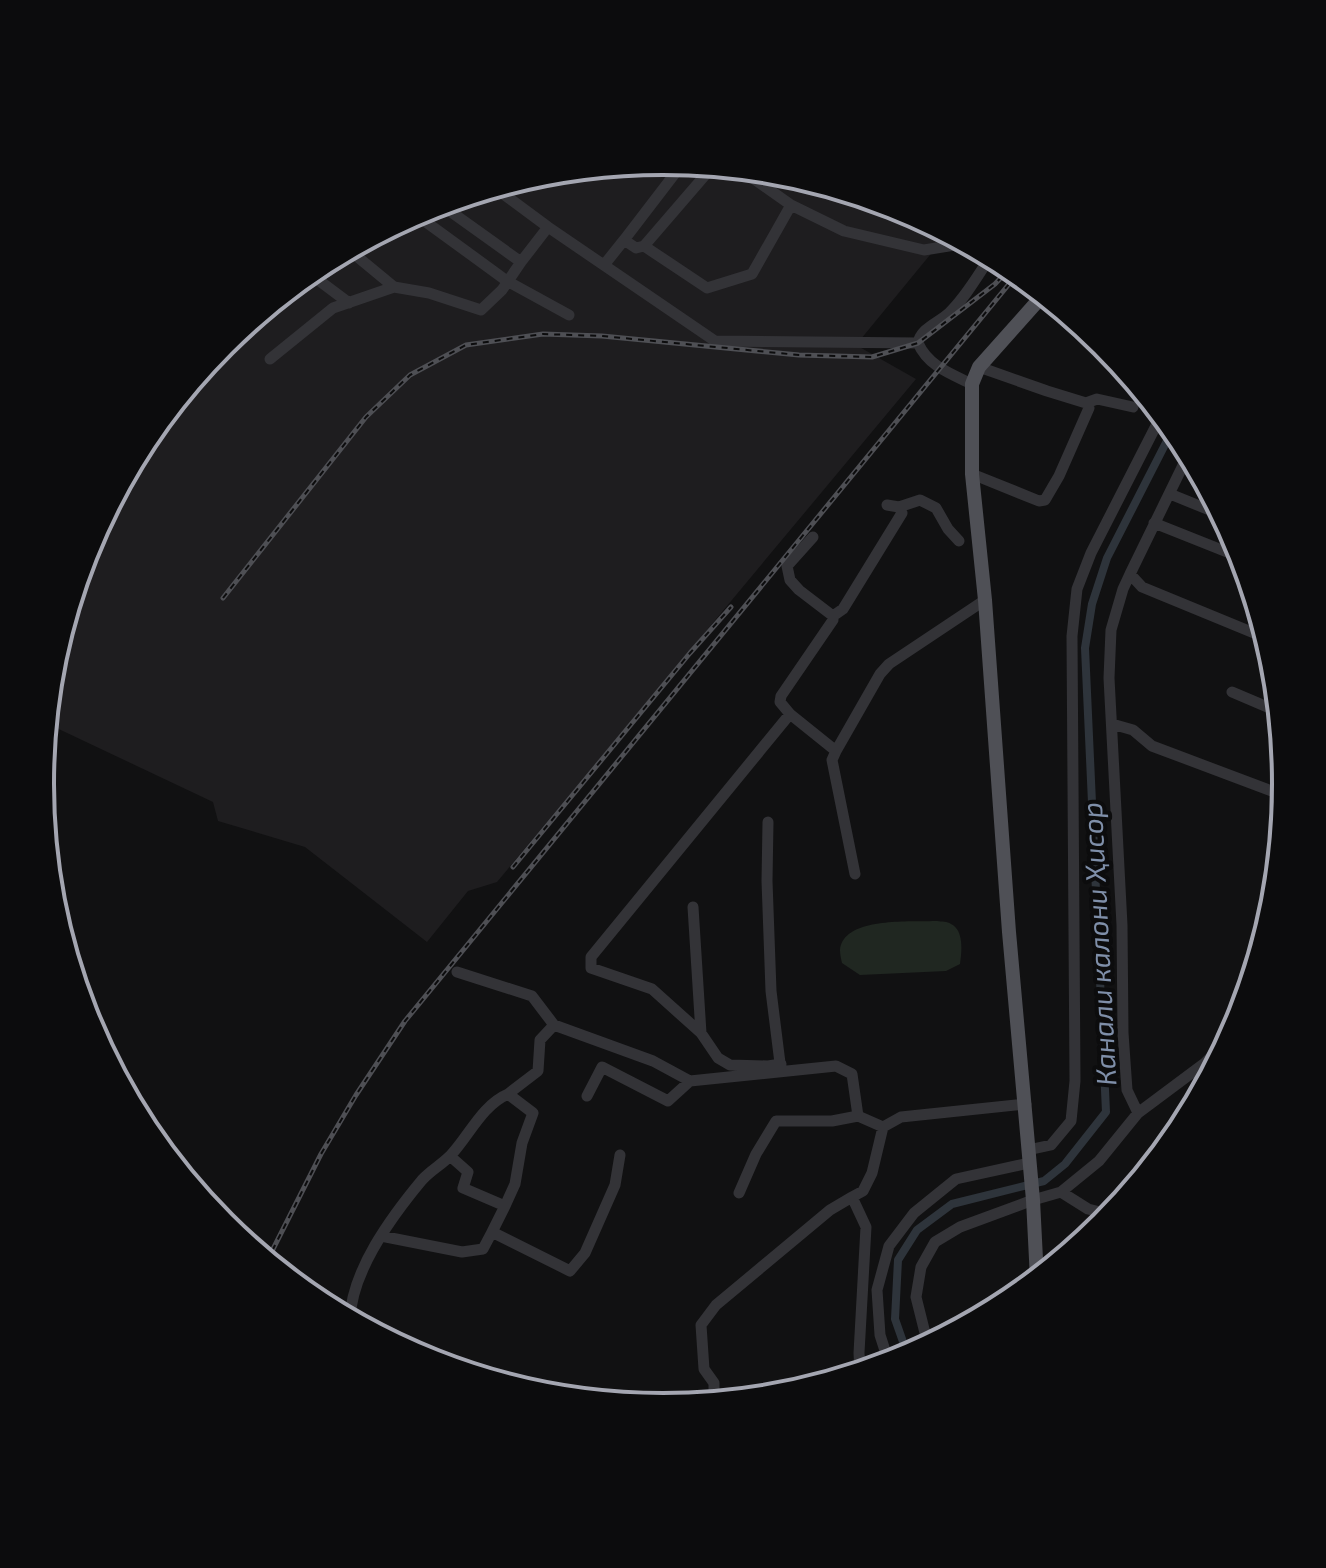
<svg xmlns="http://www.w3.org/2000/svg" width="1326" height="1568" font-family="'Exo 2',sans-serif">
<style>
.built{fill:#1e1d1f}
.green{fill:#202721}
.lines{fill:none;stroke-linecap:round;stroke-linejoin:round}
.canal{stroke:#2e343b;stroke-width:8}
.minor{stroke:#333337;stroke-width:11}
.major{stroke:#4f5056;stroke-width:14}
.rail-casing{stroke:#4e4f54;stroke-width:5}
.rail{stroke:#0c0c0d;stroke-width:2;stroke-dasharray:6;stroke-linecap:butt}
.labels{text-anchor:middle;stroke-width:8;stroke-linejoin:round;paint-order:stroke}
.water-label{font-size:28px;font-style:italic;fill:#7f8fa9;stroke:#0c0c0d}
.rim{fill:none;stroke:#a4a6b1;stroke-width:4}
</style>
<rect width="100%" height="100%" fill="#111112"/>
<path class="built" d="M663,161l122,12 117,36 46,24 -92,112 60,34 -419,503 -29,9 -41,51 -122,-95 -87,-26 -5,-19 -167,-79 6,-61 36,-117 57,-107 78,-95 94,-77 108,-58 117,-35z"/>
<path class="green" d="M937,921c5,1 10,0 14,3 13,6 11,28 9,40l-14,7 -86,4 -18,-12c-1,-4 -2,-9 -2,-13 3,-34 72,-28 97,-29z"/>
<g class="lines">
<path class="canal" d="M908,1356l-13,-37 3,-59 19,-30 35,-26 92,-23 21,-17 41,-52 -21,-464 7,-44 15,-46 66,-129"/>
<path class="minor" d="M740,169l51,36 53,26 80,19 43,-7
M494,187l54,40 167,114 203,2c10,23 33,31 54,41
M440,204l81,58
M415,214l92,67 62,34
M624,240l59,-77
M644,246l63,42 45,-14 39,-69
M348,249l46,38
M604,265l20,-25 12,8 8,-2 69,-80
M309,273l40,30
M918,343c3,-15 20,-20 31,-30 17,-16 29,-38 42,-57
M270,359l63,-51 61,-21 35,6 52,17 21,-20 19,-28 27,-35
M1086,403l11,-4 36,8
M1189,453l-59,121 12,13 124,51
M972,474l67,27 6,-1 14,-24 30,-68 -3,-5 -39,-12 -68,-24
M1170,494l52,21
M887,505l12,2 21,-7 16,8 12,21 11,12
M1154,523l88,35
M813,537l-26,29 3,14 9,10 34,26v4l-52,76 -1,6 10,12 46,37
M1130,574l-7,15 -12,41 -2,48 13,247 1,108 4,57 11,23
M833,616l10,-7 59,-96 -3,-6
M1232,692l47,20
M1112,724l21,6 19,16 133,50
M768,822l-1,59 4,110 10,80
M855,874l-23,-114 4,-9 44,-77 9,-10 96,-64
M693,907l8,126
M457,972l75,24 22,29 99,36 37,20 146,-15 16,8 6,42
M781,1064l-13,2 -38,-1 -12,-7 -17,-25 -49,-44 -61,-21v-11l199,-243
M508,1094l30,-23 2,-31 14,-15
M587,1096l15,-29 66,34 22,-20
M1028,1150l23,-5 20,-24 4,-40 -3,-445 5,-47 14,-36 71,-139
M450,1156l18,16 -5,16 42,18 -13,26
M1061,1192l27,17 24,6
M739,1193l17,-39 20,-33h56l26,-5 25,11
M852,1197l11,-6 9,-18 11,-46 18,-10 125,-13
M381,1236l81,16 21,-3 9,-17 78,39 15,-18 30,-68 5,-30
M350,1320c1,-49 42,-104 72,-140 8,-9 19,-15 28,-24 19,-20 32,-51 58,-62l25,19 -11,30 -7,41 -10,22
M928,1345l-12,-48 5,-30 14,-25 25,-15 73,-27 28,-8 38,-31 39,-48 67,-50 26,-26
M889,1363l-9,-28 -3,-45 12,-44 25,-33 42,-34 73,-16
M714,1402v-19l-10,-14 -3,-44 15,-20 114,-95 22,-13 14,30 -7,126 1,19"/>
<path class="major" d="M1037,1279l-4,-79 -24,-268 -24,-332 -13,-126v-90l7,-17 65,-73"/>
<defs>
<path id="rail" d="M223,598l143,-181 44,-42 56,-30 77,-11 59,2 197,19 73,2 46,-14 77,-59 13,-14
M513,867l177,-214 41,-46
M267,1261l54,-107 35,-59 49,-74 613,-748"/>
</defs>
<use href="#rail" class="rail-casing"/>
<use href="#rail" class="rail"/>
</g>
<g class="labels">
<g class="water-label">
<text transform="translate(1099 944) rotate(-93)" y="10">Канали калони Ҳисор</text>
</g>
</g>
<path d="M0 0H1326V1568H0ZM54 784a609 609 0 1 1 1218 0a609 609 0 1 1-1218 0Z" fill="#0c0c0d" fill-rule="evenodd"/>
<path class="rim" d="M54 784a609 609 0 1 1 1218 0a609 609 0 1 1-1218 0Z"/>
</svg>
